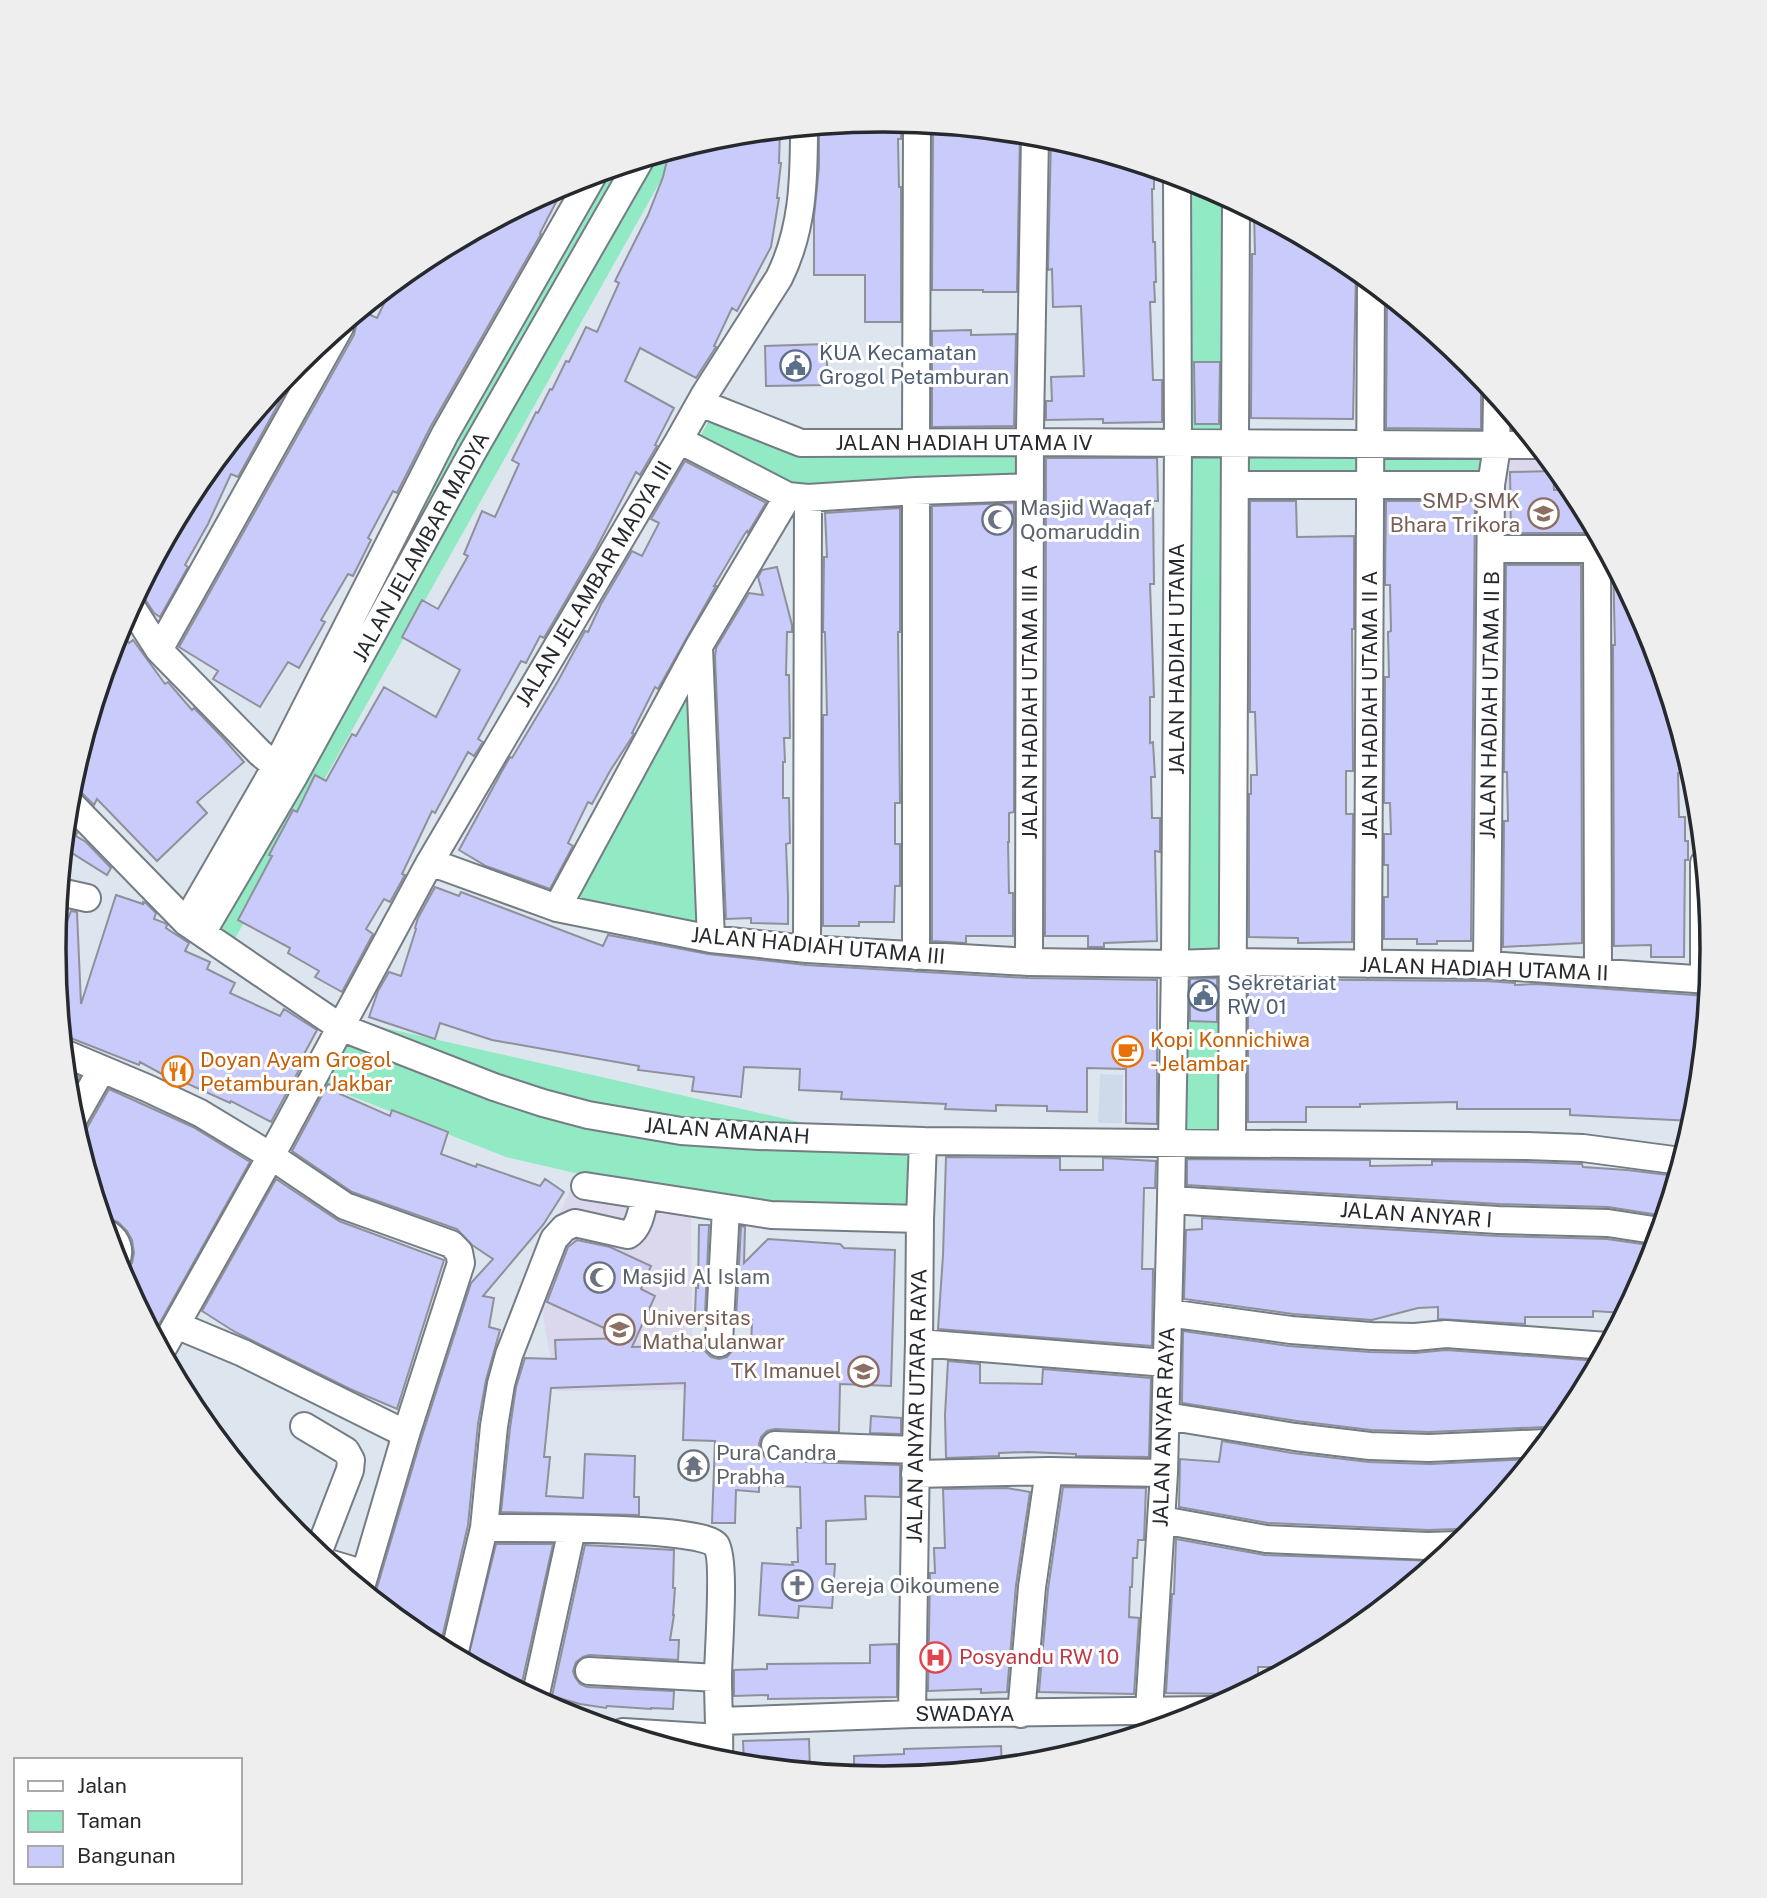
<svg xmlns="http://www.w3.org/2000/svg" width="1767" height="1898" font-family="'Public Sans',sans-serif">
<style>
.built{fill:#cedaea}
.education{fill:#dbd8ee}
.green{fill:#91eac3}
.building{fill:#c9cbfb;stroke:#8f909a;stroke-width:2}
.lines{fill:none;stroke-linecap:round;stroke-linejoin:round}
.minor-casing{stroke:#747c84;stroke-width:30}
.minor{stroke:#fff;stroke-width:26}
.labels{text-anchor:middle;stroke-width:6;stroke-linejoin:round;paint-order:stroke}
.service-label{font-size:21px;fill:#4e5e75;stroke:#fff;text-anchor:start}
.street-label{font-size:21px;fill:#26292d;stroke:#fff}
.education-label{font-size:21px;fill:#785e54;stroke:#fff;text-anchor:end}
.worship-label{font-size:21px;fill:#5b616d;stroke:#fff;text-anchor:start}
.food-label{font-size:21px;fill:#c56008;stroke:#fff;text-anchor:start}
.health-label{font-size:21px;fill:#be3a42;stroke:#fff;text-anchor:start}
.rim{fill:none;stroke:#26292d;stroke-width:3.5}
</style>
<rect width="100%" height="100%" fill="#dde6ef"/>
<path class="built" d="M1100,1074l23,1 -1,48h-24z"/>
<path class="education" d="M1500,454h45l28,35 27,49 -101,1z
M569,1192l122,21 2,177 -137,1 -21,-122z"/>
<path class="green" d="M668,152l1,14 -436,776 -50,-25 394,-737z
M1178,176l23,7 32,17 -6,934 -51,1z
M710,418l89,31 225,-2v36l-226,2 -97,-50z
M1240,448l248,3 -7,30 -241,1z
M689,685l10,244 -127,-26z
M359,1022l555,126 -6,82 -303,-50 -99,-23 -188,-74z"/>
<path class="building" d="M884,120l18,2 -1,17h-3l1,48h2v135h-36v-47h-51v-58l5,-50v-41z
M933,125l87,8 -3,159h-34v-2h-51z
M780,130l-1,33h2l-4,35h2l-8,49 -34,64 -5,-3 -18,38 2,1 -20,31 -56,-30 -15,33 49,27 -19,37 2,1 -17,29 -4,-3 -40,77 -52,89 -4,-2 -14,27 -5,-2 -43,78 5,3 -9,14 -6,-4 -33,61 -3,-2 -30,63 3,1 -15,27 -6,-3 -18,30 7,5 -31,58 -27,-15 4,-6 -31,-18 2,-5 -52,-28 34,-64 -3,-1 24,-45 4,2 18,-37 11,6 26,-47 4,2 28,-49 52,30 24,-47 -58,-33 20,-37 16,9 30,-53 -4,-2 18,-43 13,6 24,-53 -7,-4 24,-48 2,1 12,-24 2,1 14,-29 3,1 17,-35 11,5 22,-49 -4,-2 33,-66 15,-38 6,-25 53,-16z
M1051,137l103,32v20h-2l1,53h2l1,40h-2l1,20h-5l3,78h9v42l-59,1v-4l-57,1v-19h6l-1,-24 33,-1 -3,-70 -28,1 -1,-38 -4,1z
M566,183l-26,50 1,1 -110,192 -34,67 -4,-2 -25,47 3,2 -18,36 -5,-2 -27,46 4,2 -26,46 -11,-6 -28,45 -47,-28 5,-8 -39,-24 175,-312 2,-9 -4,-9 9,-6 16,7 17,-35 29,-24z
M1254,211l91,49 11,9 -3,150 -102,-1 1,-164h3z
M1387,294l83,69 17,21 -4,5 -2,7v33l-95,-1z
M971,330v5l45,-1 -2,92 -82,1v-96z
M826,344l2,41 -62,1 -1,-40z
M1194,362h26l-1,62h-24z
M295,365l4,2 -61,110 -7,-3 -23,50 -23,41 3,2 -28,50 -6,-4 -11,-17 11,-17 -7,-3 47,-88z
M1046,458h111l1,43h-5l1,83h-4l4,113h-4v46l3,-1 2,35h-4l1,41h8v34l-5,-1 2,90 -53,2v4h-16v-11h-43z
M685,461l81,42 -18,30 -1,-2 -3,4 -30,51h2l-58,103 -3,-2 -23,46 2,1 -24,37 -18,33 -4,-2 -20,41 5,3 -23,43 -64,-23 -27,-16 43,-79 8,-14 2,1 46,-77 27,-50 3,1 13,-28 31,-53 10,5 17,-33 -8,-4z
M1553,471l1,19 20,-1 23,44h-86l-1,-61z
M1250,501h46l1,36 57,-1v93h-2l1,142h-7v43h7l-1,128 -54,1v-5l-49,-1v-143h2v-19h6l-2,-63h-5z
M1386,501h89l-4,440h-34v3h-20v-5h-33v-42h4v-32h-4v-31h7l-1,-31h-6l1,-126h4l-1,-45 3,-1 -1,-46h-5z
M1014,503v309l-5,1v29h-1l1,51h4v43h-47v7l-34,-2v-435z
M900,508v124h-2l2,171h-5v41h5v42h-5l-1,36h-35v4h-36v-211h4l-2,-83h-2l1,-75h3l-2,-44z
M1613,563l37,69 33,111 1,30h-6l1,44h6v24h3v19h-3l-1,97h-33v-12l-37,1 -1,-301h2z
M1506,565h75l1,378 -79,4 1,-126h4l-1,-49h-3z
M777,567l15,58v7h-5l-1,43h3l1,63h-6l1,24h-2v36h6l1,45 -4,1 2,52v28l-37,-1v-5l-25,1 -11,-262 1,-9 33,-55 14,2 -5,-18 4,-7z
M119,629l10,14 4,-3 32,44 3,-2 24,28 2,-2 29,30 21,24 -47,40 10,11 -50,48 -60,-62 -3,6 -14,-14 -10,-4z
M67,822l10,11 -1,3 10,6 25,26 -4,7 -40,-25 -4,7z
M435,887l24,9 2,-4 142,54 5,-11 100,19 98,11 222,13 129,2v144l-31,-1v-54l-39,-1v44l-40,-1v-5l-51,-1v6l-51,-2 1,-5 -105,-5 1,-7 -43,-2 1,-21 -56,-2 -3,30 -49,-6 2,-14 -56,-7 1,-4 -147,-26 -52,-17 -5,16 -66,-22 9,-26 11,-19 12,4 15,-47 -1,-1 3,-10z
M116,895l27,9v-2l3,1 10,10 -2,6 11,4 2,2 -1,3 23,15 -4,8 25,11 -3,7 28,14 -5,10 50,23 4,-7 33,21 -21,39 3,1 -28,52 -40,-21 -1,2 -46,-21 -2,3 -42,-23 -1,3 -76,-30 -8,-82 16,-42 6,1 4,92z
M1217,978v44l-27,-1v-42z
M1248,979l238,2 29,2v2l21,-1 172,12 -11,115 -3,10 -124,-6v-6h-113v-7l-97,2v3h-54v15h-58z
M66,1071l14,6 -11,19 -1,-11z
M328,1084l13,6 -1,4 50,22 2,-6 56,22 -7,22 35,13 1,-3 63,22 5,-7 19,13 -21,33 -60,71 11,2 -5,29 11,3 -14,50 -8,44 -10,101 -28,122 -18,-9 -49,-41 3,-6 45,-152 50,-156 22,-24 -21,-14 -15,-16 -105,-37 -60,-41z
M109,1089l84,38 57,35 -92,164 -13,-7 -23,-44 4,-2 6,-10 2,-10 -2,-13 -5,-9 -9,-9 -7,-3h-8l-26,-84 10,-7z
M946,1157l114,1v12h43v-12l53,3 -1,27h-11l-2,81h11l-1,77 -214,-17 5,-74z
M1187,1159l183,1v6l62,-1v-4l95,1 55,2 1,3 44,3 50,6 -12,40 -57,-9 -109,-3 -312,-19z
M276,1179l63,42 105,39 -47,149 -47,-20 -115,-57 -33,-21z
M1202,1218l295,18 110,3 49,7 -7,21 -24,46 -32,-2v6h-68v7l-87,-5v-12l-20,1 -46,12 -79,-6 -109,-15 2,-69 16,-1z
M699,1225h10l-4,90 -10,-1 1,-26h2z
M741,1226l4,1 -1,36 24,-24 72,5 4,4 51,2 -4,136 -51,-2 -1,48 -64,-3 -8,2 -6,6 -2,7 2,9 6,6 7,2 126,4v32l-35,-1 1,23 -40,2v43h9l-3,44 -33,-2 -1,12 -39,-3 3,-52 31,2 -1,-3h6l-1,-34h4l-1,-41 -41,-2v7l-23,-2 -1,33h-23l3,-82 -32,-1 2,-57 -134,5 -7,69h6l-4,39 37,2 2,-44 50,2 -1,41h5v18l-138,-3 9,-84 6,-41 9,-29 31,1 -1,-19 71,-2 -79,-36 21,-55 9,-7 33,7 41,19 -10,23 14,7 -23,51 48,-1v5h25l6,6 8,2 8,-2 5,-6h19l1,-31 -16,-1z
M1183,1331l106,15 81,6 45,1 31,-3 153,11 -26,49 -17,21 -11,-4 -116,5 -58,-2 -74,-9 -115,-18z
M948,1361l32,3v19l62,1 1,-15 108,9 -2,79 -73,-1v-2l-48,-2 -29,1v3l-53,2 -1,-43z
M871,1416l30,2v16l-31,-1z
M1222,1441l70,12 77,9 61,2 102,-5 -62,76 -5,-4 -8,-2 -29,1 -160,-7 -89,-16 1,-48 39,3z
M1063,1487l83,1 -2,52h-6l-1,18h-4l-1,29h-2l-1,30 10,1 -5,76 -95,-2 9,-103z
M1007,1488l23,4 -14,93 -9,107 -26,1v-4l-53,2 2,-118h5l-1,-25h11l-2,-59z
M1176,1539l89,16 173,6 -94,78 -54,28h-32v17l-9,5h-17v5l-66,-1 6,-99h2z
M496,1544h57l-33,147 -53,-29z
M585,1545l89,5 -1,38h2l-2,27h1l-4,25h9l-1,20 -89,-5 -6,2 -7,5 -3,9 2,6 5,7 7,3 87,4 -1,18 -22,-1v1l-44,-3 -1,2 -26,-4 -28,-8z
M897,1644v53l-129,2v-4l-34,1v-26l33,-1v-5l103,-1v-18z
M809,1739l1,32 -66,-7 -1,-23z
M1001,1746l1,21 -119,11 -29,-3v-19l50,-2v-5z"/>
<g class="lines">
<defs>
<path id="minor" d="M700,403l101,40 229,-1 508,3
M679,440l109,56 20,2 108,-7 114,-4
M916,442l1,-319
M1236,485h255
M1492,549h113
M1597,549l1,423
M131,606l28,44 101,103 16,13
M699,647l12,292
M159,650l181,-323
M69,802l117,120 154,105 154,60 49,16 45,12 93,16 78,5 164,5 604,5 56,2 98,13
M430,862l127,46 154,31 96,10 222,13 146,2 57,-2 255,3 223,15
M60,892l27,6
M557,908l142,-262 89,-150
M186,922l90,-156 169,-332 148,-259
M202,933l91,-155 179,-325 168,-293
M807,949l1,-451
M916,956v-465
M1029,962l1,-533 5,-294
M1368,964l3,-683
M1487,965l4,-480 5,-32 1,-57
M1704,979v-116
M64,1053l83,35 53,25 71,43 74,50 106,38 8,8 2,11 -55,171 -45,153
M73,1120l29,-51
M1232,1142l4,-940
M585,1186l186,29 149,4
M1171,1200l327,20 110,3 52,8
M108,1234c9,6 13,17 8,27
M1168,1313l123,17 80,6 44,1 31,-3 161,12
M176,1325l67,28 163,81
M719,1343l7,-135
M919,1343l247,20
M162,1350l109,-194 159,-294 249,-422 26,-46 74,-116c24,-48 25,-98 25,-150
M1166,1416l129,21 75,9 59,2 117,-5
M304,1426l42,25 5,9 -1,10 -32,83
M775,1445l141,5
M915,1474l134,-3 115,2
M1162,1520l104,19 162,7 30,-1
M484,1528c32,0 218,-2 232,17 10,14 2,109 2,132 0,28 2,56 1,85
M332,1564l33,10
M454,1655l30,-127 10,-102 7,-42 8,-29 45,-116 10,-11 11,-5 53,12c12,-7 14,-26 17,-39
M589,1671l129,7
M535,1698l37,-169
M1149,1711l15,-238 7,-273 4,-236 3,-520 -1,-268
M912,1714l4,-264 3,-107 1,-124 3,-78
M1021,1714l11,-127 17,-116
M720,1721l192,-7 298,-4
M623,1732l96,6"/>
</defs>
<use href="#minor" class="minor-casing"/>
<use href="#minor" class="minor"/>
</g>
<defs>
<symbol id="civic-ring" viewBox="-11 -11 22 22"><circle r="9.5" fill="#fff" stroke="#5c6f8a" stroke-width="1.5"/><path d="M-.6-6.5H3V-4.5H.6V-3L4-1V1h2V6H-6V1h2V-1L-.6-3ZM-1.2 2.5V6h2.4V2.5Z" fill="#5c6f8a"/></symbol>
<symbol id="school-ring" viewBox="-11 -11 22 22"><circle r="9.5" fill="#fff" stroke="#8d6e63" stroke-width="1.5"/><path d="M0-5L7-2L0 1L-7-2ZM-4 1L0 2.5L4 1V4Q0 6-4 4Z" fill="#8d6e63"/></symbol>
<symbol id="mosque-ring" viewBox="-11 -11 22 22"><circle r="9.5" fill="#fff" stroke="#6b7280" stroke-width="1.5"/><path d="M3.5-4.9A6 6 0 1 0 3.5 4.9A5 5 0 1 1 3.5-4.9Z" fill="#6b7280"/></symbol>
<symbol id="cafe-ring" viewBox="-11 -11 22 22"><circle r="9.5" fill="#fff" stroke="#e8710a" stroke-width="1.5"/><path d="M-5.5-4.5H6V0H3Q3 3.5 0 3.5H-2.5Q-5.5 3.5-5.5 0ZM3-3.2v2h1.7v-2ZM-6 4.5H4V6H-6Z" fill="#e8710a"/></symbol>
<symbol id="restaurant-ring" viewBox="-11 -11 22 22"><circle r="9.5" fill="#fff" stroke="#e8710a" stroke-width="1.5"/><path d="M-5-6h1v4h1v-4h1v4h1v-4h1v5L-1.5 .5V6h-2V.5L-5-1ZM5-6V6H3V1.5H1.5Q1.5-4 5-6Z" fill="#e8710a"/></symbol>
<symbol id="university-ring" viewBox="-11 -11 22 22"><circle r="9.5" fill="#fff" stroke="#8d6e63" stroke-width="1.5"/><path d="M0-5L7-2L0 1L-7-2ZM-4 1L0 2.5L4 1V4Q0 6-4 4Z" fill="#8d6e63"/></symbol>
<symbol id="temple-ring" viewBox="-11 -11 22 22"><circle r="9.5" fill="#fff" stroke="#6b7280" stroke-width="1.5"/><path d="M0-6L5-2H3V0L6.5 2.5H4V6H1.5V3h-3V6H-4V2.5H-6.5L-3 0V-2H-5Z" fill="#6b7280"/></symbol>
<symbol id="church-ring" viewBox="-11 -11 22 22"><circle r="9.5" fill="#fff" stroke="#6b7280" stroke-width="1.5"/><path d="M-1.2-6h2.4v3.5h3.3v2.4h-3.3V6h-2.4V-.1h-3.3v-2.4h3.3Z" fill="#6b7280"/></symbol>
<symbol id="hospital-ring" viewBox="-11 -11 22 22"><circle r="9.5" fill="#fff" stroke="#e0444e" stroke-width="1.5"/><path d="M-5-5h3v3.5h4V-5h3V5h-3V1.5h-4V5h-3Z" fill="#e0444e"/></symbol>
</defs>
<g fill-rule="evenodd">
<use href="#civic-ring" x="778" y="348" width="35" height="35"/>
<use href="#school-ring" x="1526" y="496" width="35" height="35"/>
<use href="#mosque-ring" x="980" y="502" width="35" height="35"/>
<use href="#civic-ring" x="1186" y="978" width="35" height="35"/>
<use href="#cafe-ring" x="1110" y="1034" width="35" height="35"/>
<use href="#restaurant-ring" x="160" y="1054" width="35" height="35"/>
<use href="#mosque-ring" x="582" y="1260" width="35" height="35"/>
<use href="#university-ring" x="602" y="1312" width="35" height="35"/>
<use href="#school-ring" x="846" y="1354" width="35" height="35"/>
<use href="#temple-ring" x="676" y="1448" width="35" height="35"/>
<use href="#church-ring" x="780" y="1568" width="35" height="35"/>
<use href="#hospital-ring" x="918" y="1640" width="35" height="35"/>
</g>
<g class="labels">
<g class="service-label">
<text x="819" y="360">KUA Kecamatan<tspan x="819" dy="24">Grogol Petamburan</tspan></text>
<text x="1227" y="990">Sekretariat<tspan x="1227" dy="24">RW 01</tspan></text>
</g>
<g class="street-label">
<text x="964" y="450">JALAN HADIAH UTAMA IV</text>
<text transform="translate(421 547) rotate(-61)" y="7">JALAN JELAMBAR MADYA</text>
<text transform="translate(594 584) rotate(-59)" y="7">JALAN JELAMBAR MADYA III</text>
<text transform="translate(1177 659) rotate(-90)" y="7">JALAN HADIAH UTAMA</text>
<text transform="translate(1030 702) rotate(-90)" y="7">JALAN HADIAH UTAMA III A</text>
<text transform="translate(1370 705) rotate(-90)" y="7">JALAN HADIAH UTAMA II A</text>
<text transform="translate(1490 705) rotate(-89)" y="7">JALAN HADIAH UTAMA II B</text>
<text transform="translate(818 946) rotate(5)" y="7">JALAN HADIAH UTAMA III</text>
<text transform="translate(1484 969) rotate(2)" y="7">JALAN HADIAH UTAMA II</text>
<text transform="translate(727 1131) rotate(4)" y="7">JALAN AMANAH</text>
<text transform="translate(1416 1215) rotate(4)" y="7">JALAN ANYAR I</text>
<text transform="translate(917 1406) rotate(-89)" y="7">JALAN ANYAR UTARA RAYA</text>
<text transform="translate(1164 1427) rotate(-88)" y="7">JALAN ANYAR RAYA</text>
<text x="965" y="1721">SWADAYA</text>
</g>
<g class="education-label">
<text x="1520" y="508">SMP SMK<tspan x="1520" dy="24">Bhara Trikora</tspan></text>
<text x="642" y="1325" text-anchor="start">Universitas<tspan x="642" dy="24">Matha'ulanwar</tspan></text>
<text x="841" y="1378">TK Imanuel</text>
</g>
<g class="worship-label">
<text x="1020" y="515">Masjid Waqaf<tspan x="1020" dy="24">Qomaruddin</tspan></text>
<text x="622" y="1284">Masjid Al Islam</text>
<text x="716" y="1460">Pura Candra<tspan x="716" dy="24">Prabha</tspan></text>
<text x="820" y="1593">Gereja Oikoumene</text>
</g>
<g class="food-label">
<text x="1150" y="1047">Kopi Konnichiwa<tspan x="1150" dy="24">- Jelambar</tspan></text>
<text x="200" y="1067">Doyan Ayam Grogol<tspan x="200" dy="24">Petamburan, Jakbar</tspan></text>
</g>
<g class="health-label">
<text x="959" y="1664">Posyandu RW 10</text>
</g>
</g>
<path d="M0 0H1767V1898H0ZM66 949a817 817 0 1 1 1634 0a817 817 0 1 1-1634 0Z" fill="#eee" fill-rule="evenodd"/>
<path class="rim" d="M66 949a817 817 0 1 1 1634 0a817 817 0 1 1-1634 0Z"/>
<rect x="14" y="1758" width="228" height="126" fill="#ffffff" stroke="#a8a9ab" stroke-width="2"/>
<rect x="28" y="1781" width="35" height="10" fill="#ffffff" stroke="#a8a9ab" stroke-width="2"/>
<text x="77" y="1793" font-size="21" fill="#26292d">Jalan</text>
<rect x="28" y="1811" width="35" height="21" fill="#91eac3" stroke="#a8a9ab" stroke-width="2"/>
<text x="77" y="1828" font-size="21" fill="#26292d">Taman</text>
<rect x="28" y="1846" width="35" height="21" fill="#c9cbfb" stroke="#a8a9ab" stroke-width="2"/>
<text x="77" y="1863" font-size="21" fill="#26292d">Bangunan</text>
</svg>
